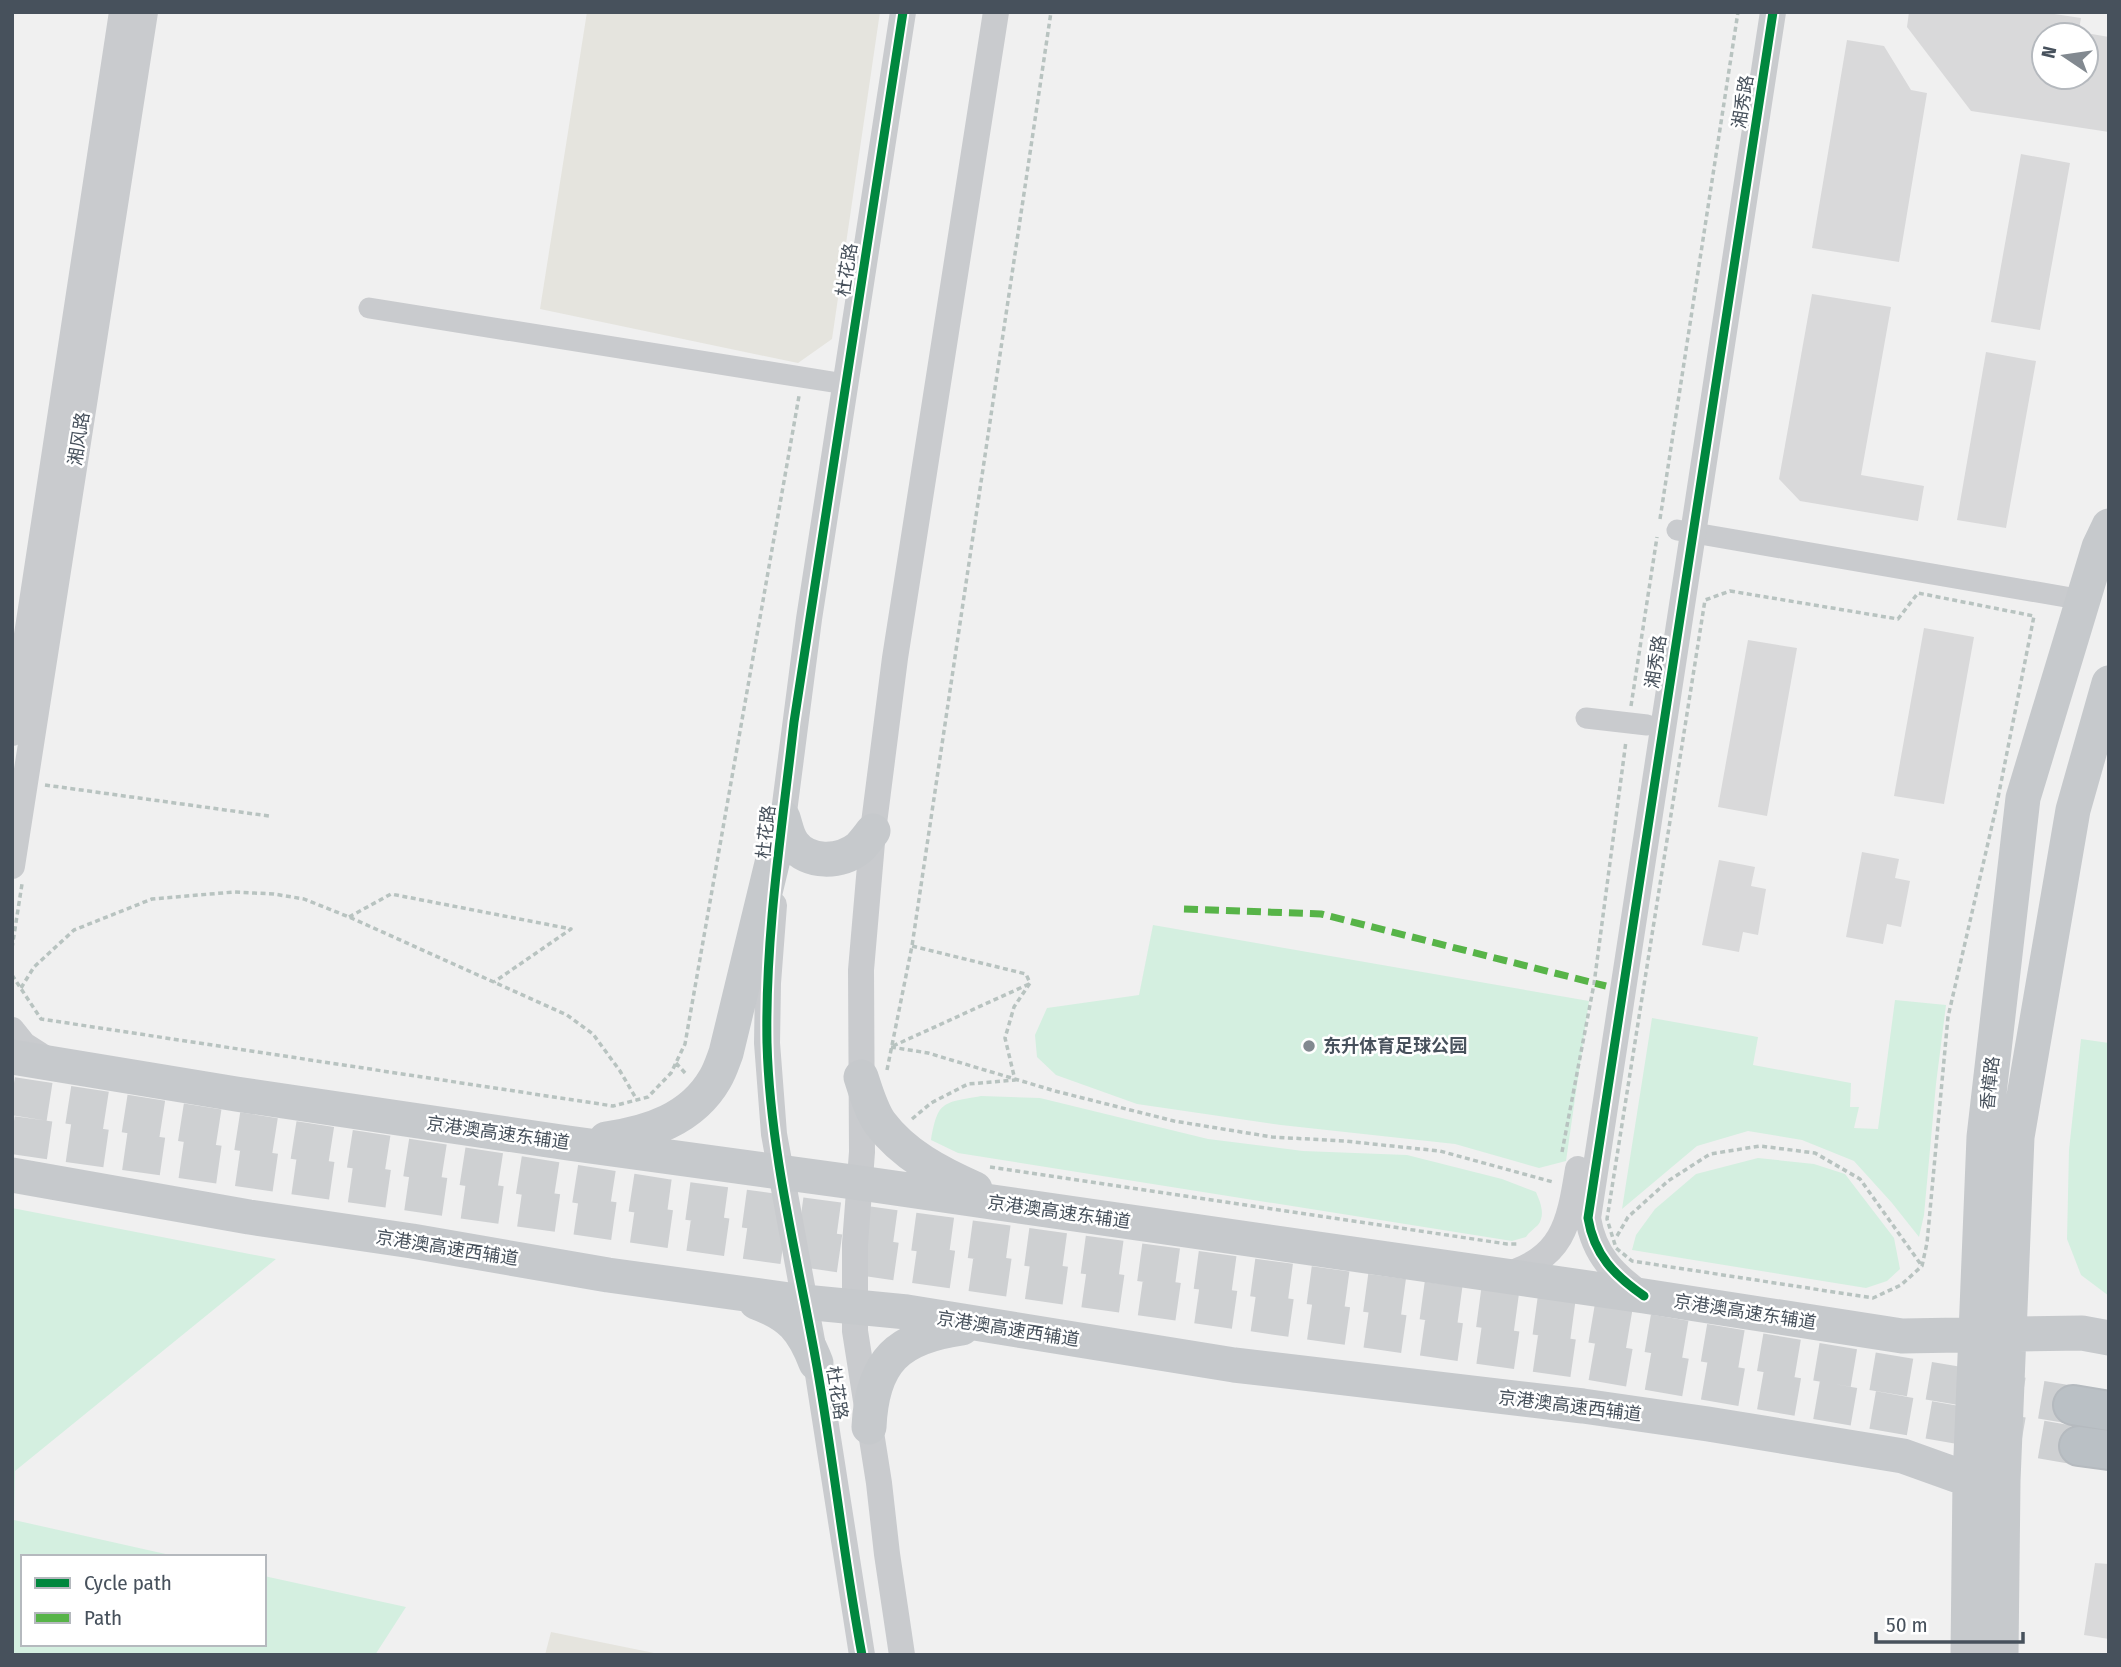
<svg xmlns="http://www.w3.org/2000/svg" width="2121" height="1667" font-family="'Fira Sans Condensed','Noto Sans SC',sans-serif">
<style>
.commercial{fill:#e5e4de}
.green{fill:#d4efe0}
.building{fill:#d9d9da}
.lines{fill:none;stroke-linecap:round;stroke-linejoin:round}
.motorway-tunnel{stroke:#ced0d2;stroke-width:38;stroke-dasharray:38 19;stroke-linecap:butt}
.motorway-casing{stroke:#b5babf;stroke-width:42}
.path{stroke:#b8c3c0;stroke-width:3.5;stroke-dasharray:5 3.5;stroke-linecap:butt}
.minor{stroke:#c9cbce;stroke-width:21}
.tertiary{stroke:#c9cbce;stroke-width:26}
.primary{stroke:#c6c9cc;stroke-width:35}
.motorway{stroke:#bac0c5;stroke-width:38}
.quiet{stroke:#57b448;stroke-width:7;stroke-dasharray:14 7;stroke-linecap:butt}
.cycleway-casing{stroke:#fff;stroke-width:13}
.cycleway{stroke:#00873e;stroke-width:9}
.poi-dot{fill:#828990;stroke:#fff;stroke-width:2.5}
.labels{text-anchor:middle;stroke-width:5;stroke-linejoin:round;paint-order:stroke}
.street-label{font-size:18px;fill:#47515c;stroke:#fff}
.poi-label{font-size:18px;font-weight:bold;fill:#47515c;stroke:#fff;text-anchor:start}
</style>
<rect width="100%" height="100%" fill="#f0f0f0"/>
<path class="commercial" d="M587,12h293l-48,327 -34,24 -258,-54z
M551,1632l113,23h-119z"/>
<path class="green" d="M1153,925l436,76 -23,160 -27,7 -84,-24 -174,-19 -144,-21 -81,-29 -19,-18 -2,-22 12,-27 92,-13z
M1895,1000l51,5 -10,79 -12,131 -5,22 -27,-34 -38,-42 -52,-21 -54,-9 -51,15 -75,63 30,-191 106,19 -5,28 98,18 -1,24h9l-5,21 24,1z
M2081,1039l28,4v253l-28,-21 -14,-36 2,-89z
M981,1096l59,2 168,41 95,12 104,4 95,24 34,13c4,10 10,22 2,33 -4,4 -9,7 -12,12l-14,4 -554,-88 -27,-13c7,-40 12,-37 50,-44z
M1758,1158l56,6 31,10 49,64 6,31 -13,12 -21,7 -234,-38 4,-15 19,-26 41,-35z
M12,1208l264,51 -261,212 -1,49 165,37h-156v87h241v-68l142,31 -31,48h-363z"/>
<path class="building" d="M1909,12h132l40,6 -3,17h-34v42h42v-44l23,4v95l-138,-21 -64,-84z
M1847,40l37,6 27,44 16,3 -28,169 -87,-14z
M2021,154l49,9 -30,167 -49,-8z
M1812,294l79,13 -30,168 63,11 -6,35 -118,-20 -21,-22z
M1986,352l50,9 -30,167 -49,-8z
M1924,628l50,9 -30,167 -50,-8z
M1748,640l49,8 -30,168 -49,-9z
M1862,852l37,7 -4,19 15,3 -9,46 -14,-3 -4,20 -37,-7z
M1719,860l36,7 -4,19 15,3 -8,46 -15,-3 -4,20 -37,-7z
M2095,1563l14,1v75l-25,-4z"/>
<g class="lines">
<path class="motorway-tunnel" d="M12,1096l654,102 915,124 492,83
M12,1135l1573,225 494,86"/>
<defs>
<path id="motorway" d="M2073,1405l36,6
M2079,1446l30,4"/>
</defs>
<use href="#motorway" class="motorway-casing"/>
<path class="path" d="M1660,519l78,-507
M1730,591l168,28 20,-26 116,23 -38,192 -48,209 -21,226 -5,23 -21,19 -28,13 -241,-37 -16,-13 -9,-29 98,-619z
M1631,706l26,-169
M45,785l224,31
M349,917l42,-23 180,35 -77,53
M12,948l10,-64
M12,975l29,44 572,87 35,-9 23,-24 14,-29 114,-648
M21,988l13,-21 40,-37 78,-31 82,-7 40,2 30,5 45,18 218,98 26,19 27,37 17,29
M893,1046l136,-62
M891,1047l37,6 127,38 119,30 98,16 72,4 96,10 113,31
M676,1063l10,11
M887,1070l25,-124 139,-934
M912,1119l19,-16 37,-19 47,-4 -10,-42 9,-31 16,-24 -4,-9 -114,-28
M1562,1152l32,-168 32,-243
M990,1167l517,77h12
M1617,1236l11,-19 40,-36 42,-27 50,-8 55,7 45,26 62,87"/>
<path class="minor" d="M369,308l476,76
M1677,530l406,70
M1586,718l61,7"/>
<path class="tertiary" d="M12,733l110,-721
M781,835l28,-216 94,-607
M12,866l133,-854
M774,905l-6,78 -1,60 7,91 43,234 45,287
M12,1030l12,15 25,16
M1502,1276c61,-17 67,-51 76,-107
M1644,1296c-30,-21 -50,-41 -56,-78l185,-1206
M902,1655l-15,-101 -8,-71 -24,-152v-87l7,-92 -1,-182 12,-139 22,-173 101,-646"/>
<path class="primary" d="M783,818c3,9 4,18 10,26 15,20 47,19 66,4 5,-5 10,-12 14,-17
M12,1057l224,37 332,49 292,40 784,113 258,40 180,-3 27,5
M861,1077c5,15 10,33 19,46 24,32 59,50 95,66
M606,1139c43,-6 86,-20 109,-60 5,-8 8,-18 11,-26l57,-235
M12,1175l237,42 163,24 196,34 196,27 103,10 327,53 349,41 125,18 195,32 67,24 33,1
M756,1302c35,13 47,27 60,61
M869,1427c3,-66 29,-90 93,-99
M1968,1655l2,-175 14,-343 39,-339 76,-251 10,-21
M2001,1655l2,-174 14,-344 56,-327 36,-127"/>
<use href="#motorway" class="motorway"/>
<path class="quiet" d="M1184,909l137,5 285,72"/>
<defs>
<path id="cycleway" d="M1644,1296c-30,-21 -50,-41 -56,-78l185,-1206
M862,1655c-18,-95 -28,-192 -45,-288 -19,-107 -47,-214 -50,-324 -2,-107 15,-215 27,-321l109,-710"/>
</defs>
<use href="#cycleway" class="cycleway-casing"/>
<use href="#cycleway" class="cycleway"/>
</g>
<circle class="poi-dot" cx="1309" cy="1046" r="7"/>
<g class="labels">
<g class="street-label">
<text transform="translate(1743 102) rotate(-81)" y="6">湘秀路</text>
<text transform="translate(847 270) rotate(-81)" y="6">杜花路</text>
<text transform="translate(79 439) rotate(-81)" y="6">湘风路</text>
<text transform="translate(1656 662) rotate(-81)" y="6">湘秀路</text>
<text transform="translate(766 832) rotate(-84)" y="6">杜花路</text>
<text transform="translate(1990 1083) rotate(-84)" y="6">香樟路</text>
<text transform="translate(498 1133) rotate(8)" y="6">京港澳高速东辅道</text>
<text transform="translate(1059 1212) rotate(8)" y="6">京港澳高速东辅道</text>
<text transform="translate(447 1248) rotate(9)" y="6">京港澳高速西辅道</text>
<text transform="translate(1745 1312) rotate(9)" y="6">京港澳高速东辅道</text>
<text transform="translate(1008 1329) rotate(9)" y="6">京港澳高速西辅道</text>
<text transform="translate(837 1393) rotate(81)" y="6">杜花路</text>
<text transform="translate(1570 1406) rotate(7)" y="6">京港澳高速西辅道</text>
</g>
<g class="poi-label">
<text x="1323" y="1052">东升体育足球公园</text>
</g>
</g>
<rect width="2121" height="1667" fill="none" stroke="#47515c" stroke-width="28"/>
<rect x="21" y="1555" width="245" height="91" fill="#ffffff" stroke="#b5b9be" stroke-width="2"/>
<rect x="35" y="1578" width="35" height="10" fill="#00873e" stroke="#b5b9be" stroke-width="2"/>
<text x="84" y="1590" font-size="21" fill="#47515c">Cycle path</text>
<rect x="35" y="1613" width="35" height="10" fill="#57b448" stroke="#b5b9be" stroke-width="2"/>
<text x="84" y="1625" font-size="21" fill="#47515c">Path</text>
<g transform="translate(2065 56) rotate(283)"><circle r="33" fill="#ffffff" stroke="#b5b9be" stroke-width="2"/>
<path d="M0-5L12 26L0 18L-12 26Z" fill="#828990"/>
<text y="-10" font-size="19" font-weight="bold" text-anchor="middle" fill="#47515c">N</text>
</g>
<path d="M1876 1632v10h147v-10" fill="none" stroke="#47515c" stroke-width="3.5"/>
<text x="1886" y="1632" font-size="21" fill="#47515c" stroke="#ffffff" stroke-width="5" paint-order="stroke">50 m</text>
</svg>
